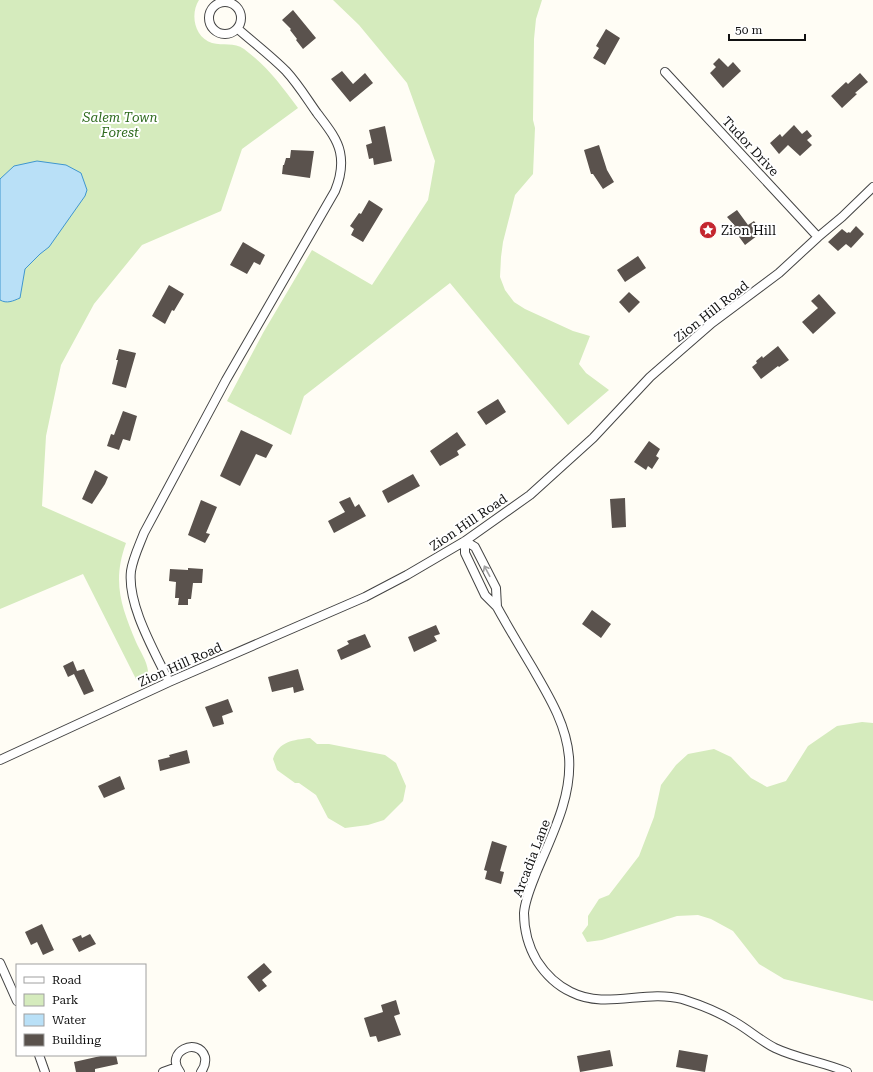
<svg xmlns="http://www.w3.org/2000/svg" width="873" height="1072" font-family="'Roboto Serif',serif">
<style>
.green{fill:#d5ebbd}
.water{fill:#b9e0f7;stroke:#3f96cf}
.building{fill:#5a524d}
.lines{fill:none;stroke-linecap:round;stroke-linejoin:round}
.street-casing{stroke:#444;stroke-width:10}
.street{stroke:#fff;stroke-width:8}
.oneway{stroke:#a0a0a0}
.labels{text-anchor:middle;stroke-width:4;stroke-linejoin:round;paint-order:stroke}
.park-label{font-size:13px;font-style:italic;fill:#2f6b1f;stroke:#fff}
.street-label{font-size:13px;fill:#111;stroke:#fff}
.poi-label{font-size:13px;fill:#111;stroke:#fff;text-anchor:start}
</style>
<rect width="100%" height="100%" fill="#fffdf5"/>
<path class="green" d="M0,0h199c-9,14 -5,37 13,43 11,3 22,-1 32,6 24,18 36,35 54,59l-56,41 -21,62 -79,34 -48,59 -33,61 -15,71 -4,70 84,37c-14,39 -5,63 10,99 4,9 11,19 12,29l-4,7 -7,3 -54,-107 -83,35z
M333,0h209l-6,19 -2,20 -1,81 2,8 -2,46 -18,21 -12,47 -2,15 -1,20 5,13 9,12 11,7 48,22 17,5 -11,28 7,9 23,17 -41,35 -118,-142 -146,113 -13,39 -64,-34 36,-68 49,-83 60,35 56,-85 7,-39 -28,-78 -48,-58z
M862,722l11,1v278l-89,-22 -25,-15 -26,-33 -22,-12 -13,-4 -21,1 -75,24 -15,2 -5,-9 6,-8v-9l11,-17 10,-4 30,-39 15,-39 7,-32 15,-20 12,-11 26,-5 17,8 20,21 16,9 19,-6 22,-35 29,-20z
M310,738l7,6h12l56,11 11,8 10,23 -3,15 -19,19 -16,5 -23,3 -17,-10 -12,-23 -17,-12h-4l-18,-13 -4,-11c6,-18 20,-19 37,-21z"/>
<path class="water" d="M37,161l29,4 15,8 6,17 -2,6 -36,51 -9,7 -15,15 -5,29c-7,3 -13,6 -20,2v-121l14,-13z"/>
<path class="building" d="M293,10l23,28 -13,11 -7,-9 1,-1 -7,-9 1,-1 -9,-9z
M606,29l14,9 -15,27 -12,-7 6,-10 -3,-2z
M719,58l9,9 5,-5 8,9 -18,17 -13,-15 6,-6 -3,-3z
M342,71l11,13 12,-11 8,10 -23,19 -19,-23z
M860,73l8,9 -13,11 2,1 -15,14 -11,-12 15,-14 2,2z
M794,125l8,9 5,-4 5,6 -5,4 5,5 -12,11 -12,-11 -9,9 -9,-11 10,-9 2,3z
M385,126l7,35 -18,4 -1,-7 -4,1 -3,-14 6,-2 -3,-13z
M599,145l8,25 7,12 -11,7 -10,-15h-2l-7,-24z
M291,150l23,1 -4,27 -28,-4 1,-9h1l2,-7h4z
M369,200l14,9 -20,33 -12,-7 3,-6 -4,-3 9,-13 2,1z
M737,210l11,15 6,-4 8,11 -17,13 -8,-11 2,-1 -6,-6 2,-1 -8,-9z
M856,226l8,8 -13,14 -5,-4 -8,7 -10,-9 14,-13 5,4 2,-1 1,1z
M243,242l22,13 -5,10 -6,-3 -7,12 -17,-9z
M638,256l8,12 -21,14 -8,-12z
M169,285l15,9 -10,17 -2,-1 -7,14 -13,-8z
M629,292l11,10 -11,11 -10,-11z
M819,294l17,19 -23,21 -11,-12 16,-14 -7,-7z
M778,346l11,14 -10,7 -1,-1 -17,13 -9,-12 5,-4 -1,-2 6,-5 1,2z
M119,349l17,4 -10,35 -14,-4 6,-24h-2z
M498,399l8,13 -20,13 -9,-13z
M123,411l14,5 -7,25 -7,-2 -4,11 -12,-4 4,-12 3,1z
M241,430l32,15 -7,13 -10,-4 -16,32 -20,-10z
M457,432l9,13 -9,6 2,4 -19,11 -10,-15z
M649,441l11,8 -4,7 3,2 -7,11 -4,-3 -2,4 -12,-8z
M95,470l13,7 -3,7 -13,20 -10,-5z
M413,474l7,12 -32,17 -6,-12z
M350,497l5,10 4,-3 7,12 -32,17 -6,-12 17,-9 -6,-10z
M625,498l1,29 -14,1 -2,-29z
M201,500l16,7 -11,26 4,1 -5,9 -17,-8z
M188,568l15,1 -1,14h-9l-2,16h-3v6h-10l1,-7h-4l1,-16 -7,-1 1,-12 18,1z
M592,610l19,14 -10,14 -19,-14z
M436,625l4,9 -6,2 3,5 -23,11 -6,-15z
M365,634l6,13 -30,13 -4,-10 12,-6 -2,-3z
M73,661l4,10 7,-2 10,22 -10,4 -10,-21 -6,3 -5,-11z
M298,669l6,21 -10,3 -1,-6 -21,5 -4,-15z
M228,699l5,13 -11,4 2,8 -11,3 -8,-20z
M187,750l3,13 -30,8 -2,-11 12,-3 -1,-2z
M120,776l5,13 -21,9 -6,-12z
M492,841l15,5 -7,25 4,1 -3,12 -16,-5 2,-8 -3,-1z
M42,924l12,26 -11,5 -6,-13 -6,3 -6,-13z
M90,934l6,10 -17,8 -7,-13 9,-4 1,3z
M264,963l8,9 -10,8 5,6 -8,6 -12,-15z
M396,1000l4,14 -6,2 7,19 -23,7 -2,-6 -6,1 -6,-19 19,-6 -2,-7z
M610,1050l3,16 -33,6 -3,-16z
M679,1050l29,5 -3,17 -29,-5z
M105,1055h11l2,9 -23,5v3h-19l-2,-10z"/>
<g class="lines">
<defs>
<path id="street" d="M209 18a16 16 0 1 1 32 0a16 16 0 1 1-32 0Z
M665,72l153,165
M465,541v12l20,42 12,12c11,20 23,40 35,60 16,28 34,56 37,90 3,40 -17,78 -32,114 -5,13 -12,28 -13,42 0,17 4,33 13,48 9,14 19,24 34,31 35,18 74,-3 111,7 19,6 37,13 53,23 14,8 26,19 40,26 23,11 49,14 72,24
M465,541l10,6 21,41 1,19
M169,682c-14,-30 -42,-77 -38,-111 2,-13 8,-25 13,-38l82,-153 109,-189c5,-12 8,-25 5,-39 -3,-14 -14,-27 -23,-39 -10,-14 -19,-29 -31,-42 -15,-15 -32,-28 -48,-42
M0,760l169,-78 196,-85 42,-22 58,-34 65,-46 63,-57 57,-61 62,-54 67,-50 39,-36 24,-20 31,-30
M0,963l17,38
M39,1055l6,17
M163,1072l14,-5
M180,1072c-16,-20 18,-36 25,-15 1,6 -1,11 -4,15"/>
</defs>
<use href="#street" class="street-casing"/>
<use href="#street" class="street"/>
</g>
<defs><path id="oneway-shaft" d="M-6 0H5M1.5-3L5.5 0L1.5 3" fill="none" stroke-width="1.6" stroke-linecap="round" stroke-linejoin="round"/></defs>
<use class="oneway" href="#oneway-shaft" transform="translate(487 571) rotate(-118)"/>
<defs>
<symbol id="sight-disc" viewBox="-11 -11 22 22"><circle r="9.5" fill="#c4262e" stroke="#fff"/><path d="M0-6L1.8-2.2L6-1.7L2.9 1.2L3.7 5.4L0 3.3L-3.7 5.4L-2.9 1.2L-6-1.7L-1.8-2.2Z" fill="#fff"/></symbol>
</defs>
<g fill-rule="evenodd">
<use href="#sight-disc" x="698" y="220" width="20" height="20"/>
</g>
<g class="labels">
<g class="park-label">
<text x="120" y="122">Salem Town<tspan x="120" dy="15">Forest</tspan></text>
</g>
<g class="street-label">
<text transform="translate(751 146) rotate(47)" y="5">Tudor Drive</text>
<text transform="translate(711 311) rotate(-38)" y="5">Zion Hill Road</text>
<text transform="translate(468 522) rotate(-34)" y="5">Zion Hill Road</text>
<text transform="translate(180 664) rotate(-24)" y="5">Zion Hill Road</text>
<text transform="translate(531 858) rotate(-69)" y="5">Arcadia Lane</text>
</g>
<g class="poi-label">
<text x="721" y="235">Zion Hill</text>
</g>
</g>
<rect x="16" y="964" width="130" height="92" fill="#ffffff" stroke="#a0a0a0"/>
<rect x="24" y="977" width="20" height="6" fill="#ffffff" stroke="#a0a0a0"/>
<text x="52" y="984" font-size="12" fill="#111111">Road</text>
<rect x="24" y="994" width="20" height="12" fill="#d5ebbd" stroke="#a0a0a0"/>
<text x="52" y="1004" font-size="12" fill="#111111">Park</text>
<rect x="24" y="1014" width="20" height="12" fill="#b9e0f7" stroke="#a0a0a0"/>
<text x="52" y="1024" font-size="12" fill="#111111">Water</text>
<rect x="24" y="1034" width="20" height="12" fill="#5a524d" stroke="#a0a0a0"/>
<text x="52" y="1044" font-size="12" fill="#111111">Building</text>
<path d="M729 34v6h76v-6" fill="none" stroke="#111111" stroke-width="2"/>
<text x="735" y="34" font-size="12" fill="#111111" stroke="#ffffff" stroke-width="3" paint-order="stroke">50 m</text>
</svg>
